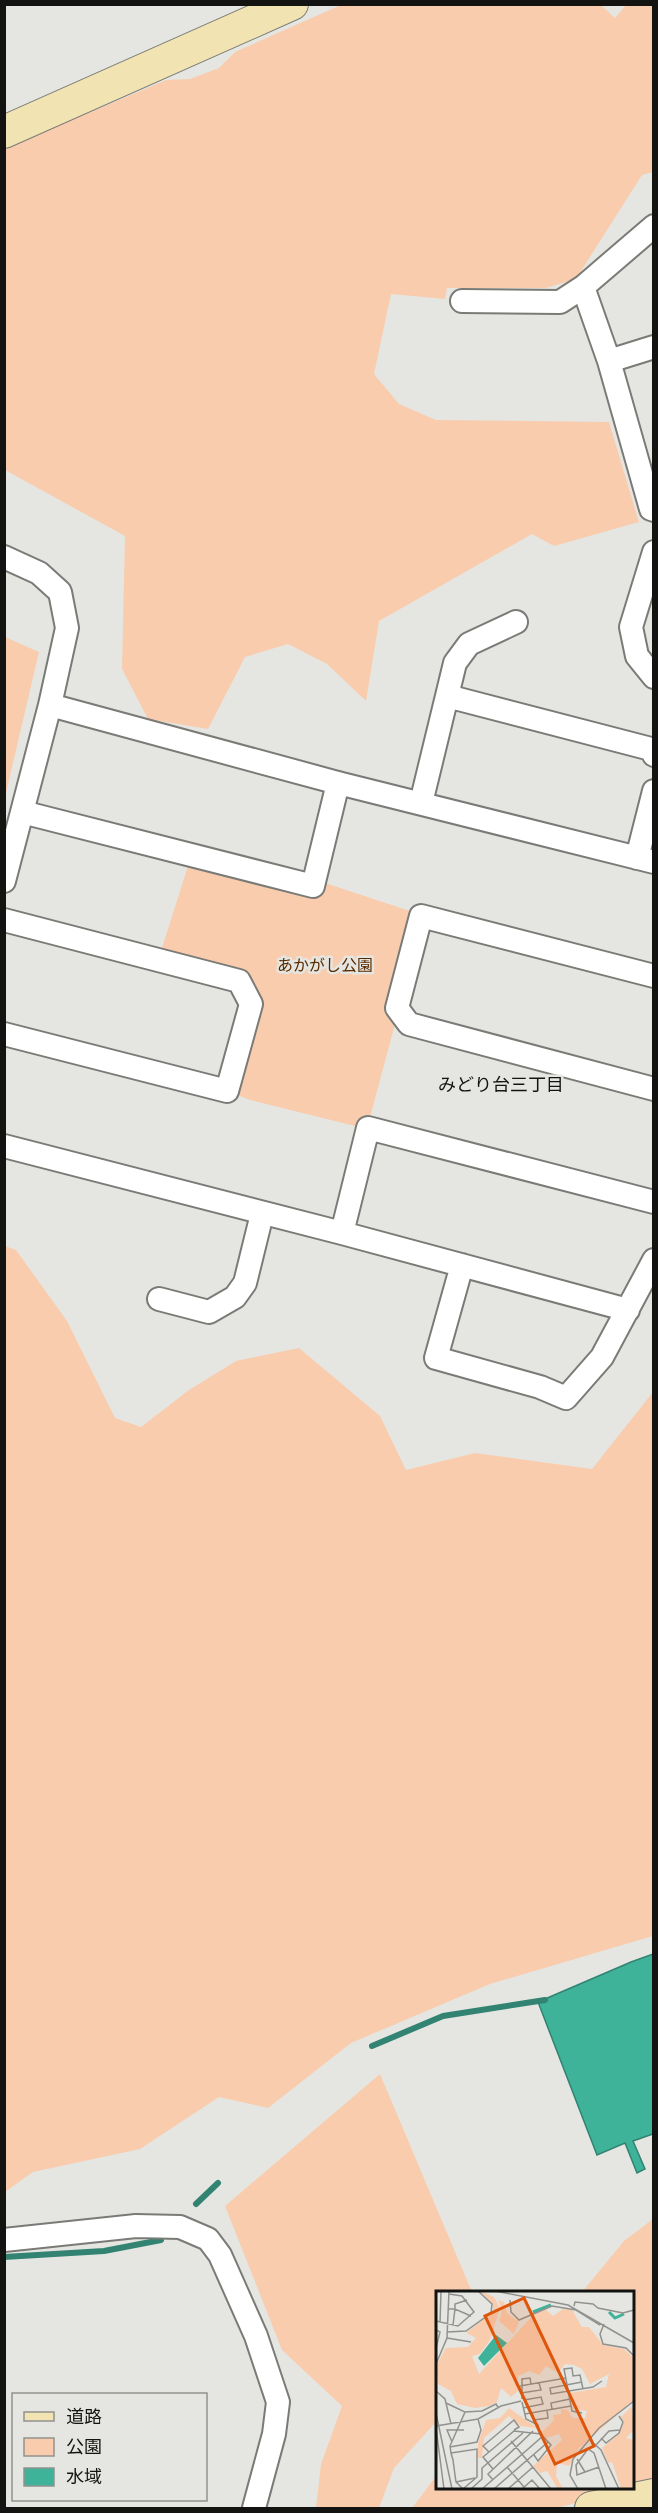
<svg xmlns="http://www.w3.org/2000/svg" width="658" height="2513" font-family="'Public Sans','Noto Sans JP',sans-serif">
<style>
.green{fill:#f9ccae}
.water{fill:#3fb29a;stroke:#328371;stroke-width:1.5}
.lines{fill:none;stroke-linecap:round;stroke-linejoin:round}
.stream{stroke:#328371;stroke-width:6}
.street-casing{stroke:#7a7b76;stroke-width:26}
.secondary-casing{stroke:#7a7b76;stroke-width:34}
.street{stroke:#fff;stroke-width:22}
.secondary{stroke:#f2e3b2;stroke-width:32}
.labels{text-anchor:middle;stroke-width:5;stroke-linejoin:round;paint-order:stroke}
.park-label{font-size:16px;fill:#582a00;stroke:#e5e6e1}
.neighbourhood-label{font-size:18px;fill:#131412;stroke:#e5e6e1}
.inset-river{fill:none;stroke:#3fb29a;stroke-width:3}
.inset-road{fill:none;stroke:#91928e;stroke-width:1.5}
.view{fill:#dd560c;fill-opacity:0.15;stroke:#dd560c;stroke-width:3}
.inset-edge{fill:none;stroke:#131412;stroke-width:3}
</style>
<rect width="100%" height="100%" fill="#e5e6e1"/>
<path class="green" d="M600,4l15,14 11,-13h27v167l-11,3 -66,104 -30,9h-99l-2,11 -54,-5 -17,80 25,30 37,16 173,2 30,100 -85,24 -22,-12 -153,87 -13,80 -39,-37 -39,-20 -43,13 -37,72 -60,-10 -26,-50 3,-133 -120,-66 -1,-321 162,-69 24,-1 29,-11 16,-16 106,-47z
M5,637l34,15 -34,145z
M188,866l117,28 17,-12 91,30 -25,99 7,13 -26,97 -10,6 -109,-27 -23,-9 10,-1 24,-93 -15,-23 -85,-23z
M5,1246l11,4 51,71 48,97 26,9 48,-37 47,-29 63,-13 81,68 26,54 69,-17 117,16 61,-77v544l-163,48 -139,59 -83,65 -49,-11 -79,52 -107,23 -28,20z
M380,2074l92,218h-34l-1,129 -43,47 -15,40h-63l5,-44 21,-58 -60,-56 -57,-144z
M653,2219v262l-20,6 -1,-195h-50l42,-51z
M437,2475l1,13h192l-73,20h-145z"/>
<path class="water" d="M653,1954v180l-20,7 12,28 -8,4 -12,-30 -28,12 -59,-153 93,-40z"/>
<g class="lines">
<path class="stream" d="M372,2046l71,-30 102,-16
M196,2204l22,-21
M4,2257l100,-6 57,-11"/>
<defs>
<path id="street" d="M654,226l-71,61 26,74 42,148 3,1
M462,301l98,1 23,-15
M609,361l45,-14
M654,552l-23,75 6,29 17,21
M4,557l35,16 21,19 7,36 -17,77 -46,176
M447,696l8,-33 14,-19 47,-22
M50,705l288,78 316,79
M421,803l26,-107 204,53 3,6
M22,812l291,74 25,-103
M637,858l17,-67
M4,920l235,61 12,23 -24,87 -223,-57
M654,976l-233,-60 -24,92 12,16 245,65
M4,1146l338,87 286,77
M342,1233l26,-105 286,74
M462,1265l-26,93 104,29 26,11 36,-41 52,-97
M159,1299l50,13 26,-15 10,-14 17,-69
M4,2240l132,-14 44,1 28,12 12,16 36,81 22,66 -4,32 -20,74"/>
<path id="secondary" d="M4,132l288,-128
M591,2508l63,-13"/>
</defs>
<use href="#street" class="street-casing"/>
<use href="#secondary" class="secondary-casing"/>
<use href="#street" class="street"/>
<use href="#secondary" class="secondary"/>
</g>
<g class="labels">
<g class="park-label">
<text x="325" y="971">あかがし公園</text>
</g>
<g class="neighbourhood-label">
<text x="501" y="1091">みどり台三丁目</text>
</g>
</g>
<g transform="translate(436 2291)">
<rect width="198" height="198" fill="#e5e6e1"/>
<path d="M44,0l14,6 6,11 -10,32 -10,14 -8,2 7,18 56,-61 10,-4 8,7 10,-7 9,1 10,17h7l14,18 21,4 10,9v42l-55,48 -10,18 -12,-3 -1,13 7,13h-5l-11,-18 -7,2 -7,-7 29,-26 -3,-6 -13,4 -5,-5 13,-13 -1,-5 8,-1v-5l7,1 4,8h13l2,-7 -14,-2 -3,-16 36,-6 3,-13 -19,10 -8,-15 -8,-4 -9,-1 -7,9 -12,-7 -7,9 -10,-4 -11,5v15l-7,6 -10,-9 -4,14 -8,4 -14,2 -18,-4 -6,-13 -13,-7 -2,-18 10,-18 22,-1 8,-9 -10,-5 27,-21v-7zM62,9l6,2 3,11 12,9 -5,12 -15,-13 3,-10zM196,115l2,24 -8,8 8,2v49h-13l-9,-27 -4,1 -6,-15 17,-14 5,-12 -3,-5zM73,117l28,20 -17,-2 -11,-10 -25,22 -2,20h-4v-15l8,-23 14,-2z" fill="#f9ccae"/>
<path d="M60,44l11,8 -23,23 -6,-8z" fill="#3fb29a"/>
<path class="inset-river" d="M97,21l18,-7M173,21l6,6 9,-4"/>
<path class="inset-road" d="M59,0l73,14 66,38M74,9l1,12 8,8 33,-14 24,4 24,15M138,15l1,-4 18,2 5,4 25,5 11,-3M13,18h6v-5l12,-4M0,30l22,5 16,-14 -12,-16 -13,-2M4,32l1,-32M168,33l-4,10 3,10 23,4 8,8M17,34l2,-16 16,7M0,39l4,2 -4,16M11,41l19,-1 25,-18 1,-9 -14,-13M11,47l24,4M0,73l11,-26 2,-47M146,91l-32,6 1,6 42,-7 9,-6M84,95l46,-8M0,100l9,8 6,25M85,102l20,-3 -2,-7M86,108v-20l8,-1 1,6M86,111l4,17 12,6 2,9M10,112l19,9 -15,34 1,7 2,7 2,15 1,7 7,7 14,-12v-28l-26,4M87,117l20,-4 -2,-7 -17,3M116,118l-1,-6 19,-4M29,121l17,-1 14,-7 2,3M0,122l16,76M96,122l2,7 14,-2 -1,-8M146,122l-10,-2 -8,-42 8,-1 1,8 7,-1 3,14M89,123l46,-8M0,135l42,-7 23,-13 20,-5M0,137l8,61M165,147l5,5 13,-10 4,-11 -4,-6M153,148l12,11 18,39M75,150l40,48M16,151l-5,-12h17M160,154l13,-14 11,-1M14,156l27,-5 4,-12 -3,-11M53,161l-6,-6 31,-26 5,7 -5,3M141,168l8,13 14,-5M71,176l17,20M57,178l-10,-12 31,-26 27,3 10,11 -13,16 -4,-6M149,181l-8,3 -1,-10 12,-16 6,4 12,36M57,189l-5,-6 45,-43M20,191l19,-4M35,198l11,-10v-11l41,-35M46,198l61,-53M58,198l54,-47M72,198l25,-22M86,198l10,-9 8,9M142,198l-8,-14 3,-16 26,-31 35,-27"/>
<path class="view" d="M88,7l70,148 -39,18 -70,-148z"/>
<rect width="198" height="198" class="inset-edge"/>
</g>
<rect width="658" height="2513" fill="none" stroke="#131412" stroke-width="12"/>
<rect x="12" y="2393" width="195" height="108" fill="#e5e6e1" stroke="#91928e" stroke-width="1.5"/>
<rect x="24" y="2412" width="30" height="9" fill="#f2e3b2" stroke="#91928e" stroke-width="1.5"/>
<text x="66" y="2423" font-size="18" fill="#131412">道路</text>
<rect x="24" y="2438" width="30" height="18" fill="#f9ccae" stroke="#91928e" stroke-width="1.5"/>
<text x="66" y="2453" font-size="18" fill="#131412">公園</text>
<rect x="24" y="2468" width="30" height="18" fill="#3fb29a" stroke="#91928e" stroke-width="1.5"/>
<text x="66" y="2483" font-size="18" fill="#131412">水域</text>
</svg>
